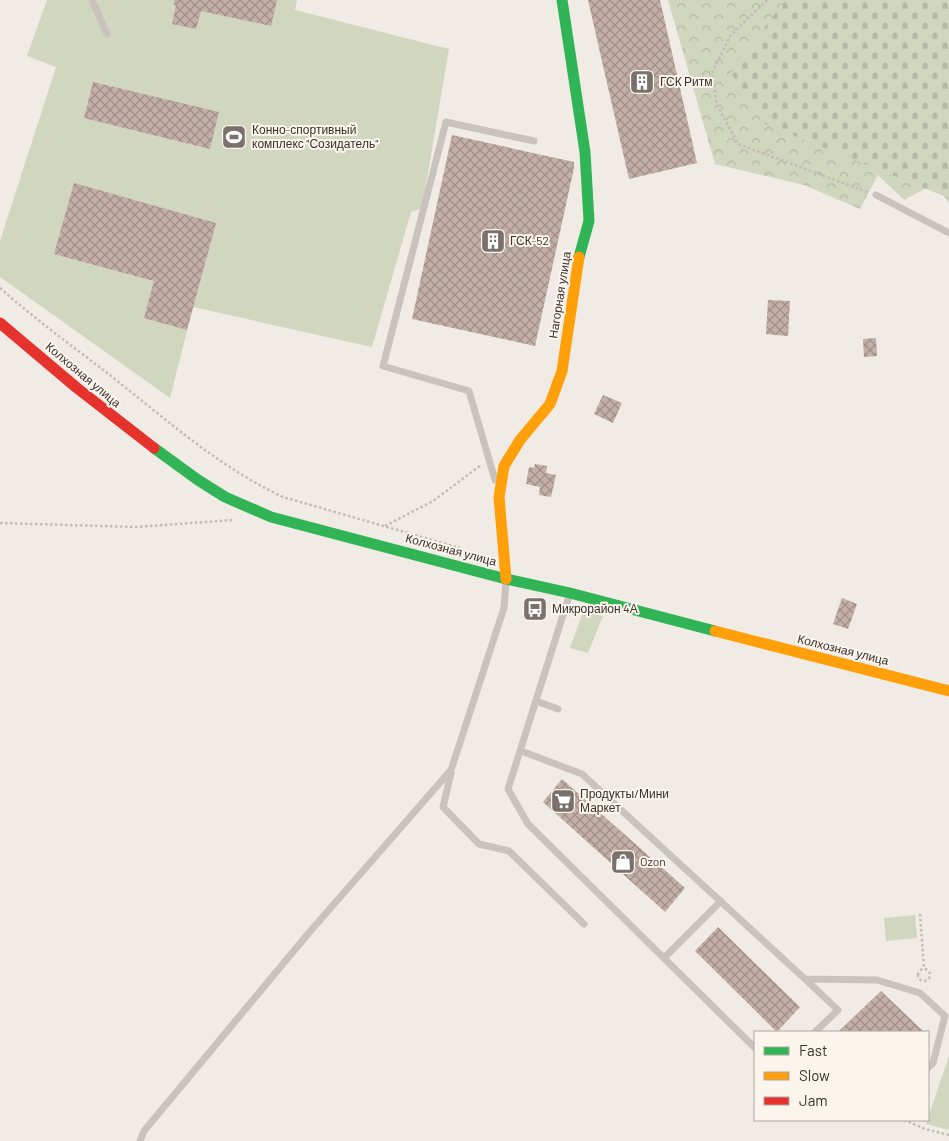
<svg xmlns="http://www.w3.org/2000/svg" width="949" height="1141" font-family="Barlow,sans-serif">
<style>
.grass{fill:#d1d6bf}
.forest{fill:url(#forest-crowns)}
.cemetery{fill:url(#cemetery-stones)}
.building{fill:url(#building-cross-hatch)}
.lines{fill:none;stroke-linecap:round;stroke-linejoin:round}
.path{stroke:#c2bbb6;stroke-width:2.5;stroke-dasharray:2.5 2.5;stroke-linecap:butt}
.lane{stroke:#c9c3be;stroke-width:7}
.fast{stroke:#30b455;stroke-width:11}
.slow{stroke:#ff9f0a;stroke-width:11}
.jam{stroke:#e5322d;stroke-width:11}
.labels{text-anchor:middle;stroke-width:4;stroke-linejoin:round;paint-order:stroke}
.poi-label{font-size:12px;fill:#3b302b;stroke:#fbf5ee;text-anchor:start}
.street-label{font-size:12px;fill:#3b302b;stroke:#fbf5ee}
</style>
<defs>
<pattern id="forest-crowns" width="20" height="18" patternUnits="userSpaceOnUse" patternTransform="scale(1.25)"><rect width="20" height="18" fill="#d1d6bf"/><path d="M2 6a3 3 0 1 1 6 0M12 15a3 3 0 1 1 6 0" fill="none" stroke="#b4b8a4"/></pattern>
<pattern id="cemetery-stones" width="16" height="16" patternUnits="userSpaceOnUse" patternTransform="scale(1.25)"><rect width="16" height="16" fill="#d1d6bf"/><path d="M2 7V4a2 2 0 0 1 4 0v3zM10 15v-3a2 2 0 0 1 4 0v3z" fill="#b4b8a4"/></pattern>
<pattern id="building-cross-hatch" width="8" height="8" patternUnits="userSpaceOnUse" patternTransform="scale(1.25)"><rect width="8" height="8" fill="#c3afa7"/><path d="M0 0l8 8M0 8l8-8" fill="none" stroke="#a08f88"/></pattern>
</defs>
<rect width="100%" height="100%" fill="#f0ebe5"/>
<path class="grass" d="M47,0h250l-2,10 154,39 -27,159 -11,4 -39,135 -179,-40 -23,91 -170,-121v-36l56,-174 -29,-11z
M583,612l20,4 -15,37 -18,-5z
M915,915l2,23 -31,3 -2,-23z
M949,1056v74l-23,-6z"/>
<path class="forest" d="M668,0h281v203l-15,-19 -30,16 -26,-25 -18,34 -56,-24 -89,-21z"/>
<path class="cemetery" d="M785,0h164v198l-184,-74 -34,-51z"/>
<path class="building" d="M174,0h103l-6,26 -70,-15 -5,18 -24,-5 4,-19h-2z
M588,0h72l37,163 -68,16z
M93,82l126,30 -9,37 -126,-31z
M452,135l122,27v6l-39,178 -123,-27z
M74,183l142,40 -29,107 -43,-12 10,-37 -100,-27z
M768,300l22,1 -2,35 -22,-2z
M876,338l1,18 -13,1 -1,-18z
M603,395l19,8 -9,20 -19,-9z
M535,464l12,2 -1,7 10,2 -5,22 -12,-2 1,-8 -14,-3 3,-17 5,1z
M842,598l15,6 -9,25 -15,-5z
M562,779l123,109 -20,24 -122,-110z
M718,927l82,80 -23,25 -82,-81z
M881,991l43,41h-86z"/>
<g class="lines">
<path class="path" d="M767,0l-37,36 -18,37 5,32 21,39 129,48
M0,288c37,33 78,62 116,92 53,42 105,88 167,117l177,51
M0,523l136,4 97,-7
M385,526l48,-25 48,-36
M920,914l4,54
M918 975a6 6 0 1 1 12 0a6 6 0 1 1-12 0Z
M904,1120l21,9 24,6"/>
<path class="lane" d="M92,0l15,34
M876,195l73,38
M495,480l-26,-89 -86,-25 63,-244 88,19
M570,593l-62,196 20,35 227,224
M536,701l22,8
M521,751l61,23 223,205 72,1 43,13 25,23 -12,47 -5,5
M451,773l-8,34 36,37 30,7 75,73
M664,958l57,-57
M805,979l33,31 -23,22
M140,1141l4,-10 163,-196 144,-165 53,-162 2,-27"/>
<path class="fast" d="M562,0l23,152 4,69 -10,36
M154,448l44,32 27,17 46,20 235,62 64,14 145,38"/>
<path class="slow" d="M506,579l-7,-82 5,-31 16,-26 30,-36 12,-33 17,-114
M715,631l234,60"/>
<path class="jam" d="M0,323l77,65 77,60"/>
</g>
<defs>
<symbol id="building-square" viewBox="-11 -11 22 22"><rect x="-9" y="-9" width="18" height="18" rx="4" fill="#7a716c" stroke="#fbf5ee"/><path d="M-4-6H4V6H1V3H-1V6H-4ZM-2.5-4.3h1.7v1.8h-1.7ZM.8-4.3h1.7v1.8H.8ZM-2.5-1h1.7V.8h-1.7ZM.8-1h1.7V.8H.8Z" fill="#fff"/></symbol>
<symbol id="stadium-square" viewBox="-11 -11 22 22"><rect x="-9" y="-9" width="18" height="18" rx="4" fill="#7a716c" stroke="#fbf5ee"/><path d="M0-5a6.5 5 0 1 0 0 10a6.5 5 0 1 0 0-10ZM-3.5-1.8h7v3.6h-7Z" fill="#fff"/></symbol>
<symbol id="bus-square" viewBox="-11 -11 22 22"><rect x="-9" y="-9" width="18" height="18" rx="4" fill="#7a716c" stroke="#fbf5ee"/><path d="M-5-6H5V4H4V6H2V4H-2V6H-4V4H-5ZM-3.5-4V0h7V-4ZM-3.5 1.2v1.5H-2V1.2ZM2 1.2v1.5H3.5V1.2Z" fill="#fff"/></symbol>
<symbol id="supermarket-square" viewBox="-11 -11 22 22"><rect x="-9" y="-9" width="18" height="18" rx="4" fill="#7a716c" stroke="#fbf5ee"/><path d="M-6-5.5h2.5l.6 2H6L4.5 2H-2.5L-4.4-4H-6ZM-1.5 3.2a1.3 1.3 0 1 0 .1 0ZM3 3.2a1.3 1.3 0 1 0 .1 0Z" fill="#fff"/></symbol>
<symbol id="shop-square" viewBox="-11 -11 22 22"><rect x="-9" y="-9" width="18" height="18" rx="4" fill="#7a716c" stroke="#fbf5ee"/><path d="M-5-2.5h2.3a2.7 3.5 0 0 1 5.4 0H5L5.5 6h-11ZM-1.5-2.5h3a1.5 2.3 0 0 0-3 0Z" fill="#fff"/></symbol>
</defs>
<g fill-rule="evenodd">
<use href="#building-square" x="628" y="68" width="28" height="28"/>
<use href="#stadium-square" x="220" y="123" width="28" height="28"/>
<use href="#building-square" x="479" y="227" width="28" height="28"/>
<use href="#bus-square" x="521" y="595" width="28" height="28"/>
<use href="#supermarket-square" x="549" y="787" width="28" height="28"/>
<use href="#shop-square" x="609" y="848" width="28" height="28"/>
</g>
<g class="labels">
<g class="poi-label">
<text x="660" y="86">ГСК Ритм</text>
<text x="252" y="134">Конно-спортивный<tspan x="252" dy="14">комплекс "Созидатель"</tspan></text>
<text x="510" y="245">ГСК-52</text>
<text x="552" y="613">Микрорайон 4А</text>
<text x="580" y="798">Продукты/Мини<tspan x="580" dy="14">Маркет</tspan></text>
<text x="640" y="866">Ozon</text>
</g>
<g class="street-label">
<text transform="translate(560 295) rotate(-81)" y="4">Нагорная улица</text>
<text transform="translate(83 375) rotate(40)" y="4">Колхозная улица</text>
<text transform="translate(451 550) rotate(15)" y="4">Колхозная улица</text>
<text transform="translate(843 650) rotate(14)" y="4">Колхозная улица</text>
</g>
</g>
<rect x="754" y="1031" width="175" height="90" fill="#fbf5ee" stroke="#aea6a0"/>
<rect x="764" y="1047" width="25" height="8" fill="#30b455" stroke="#aea6a0"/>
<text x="799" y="1056" font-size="15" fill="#3b302b">Fast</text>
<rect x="764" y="1072" width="25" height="8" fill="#ff9f0a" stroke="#aea6a0"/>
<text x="799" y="1081" font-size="15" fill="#3b302b">Slow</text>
<rect x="764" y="1097" width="25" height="8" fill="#e5322d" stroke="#aea6a0"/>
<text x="799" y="1106" font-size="15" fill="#3b302b">Jam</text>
</svg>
